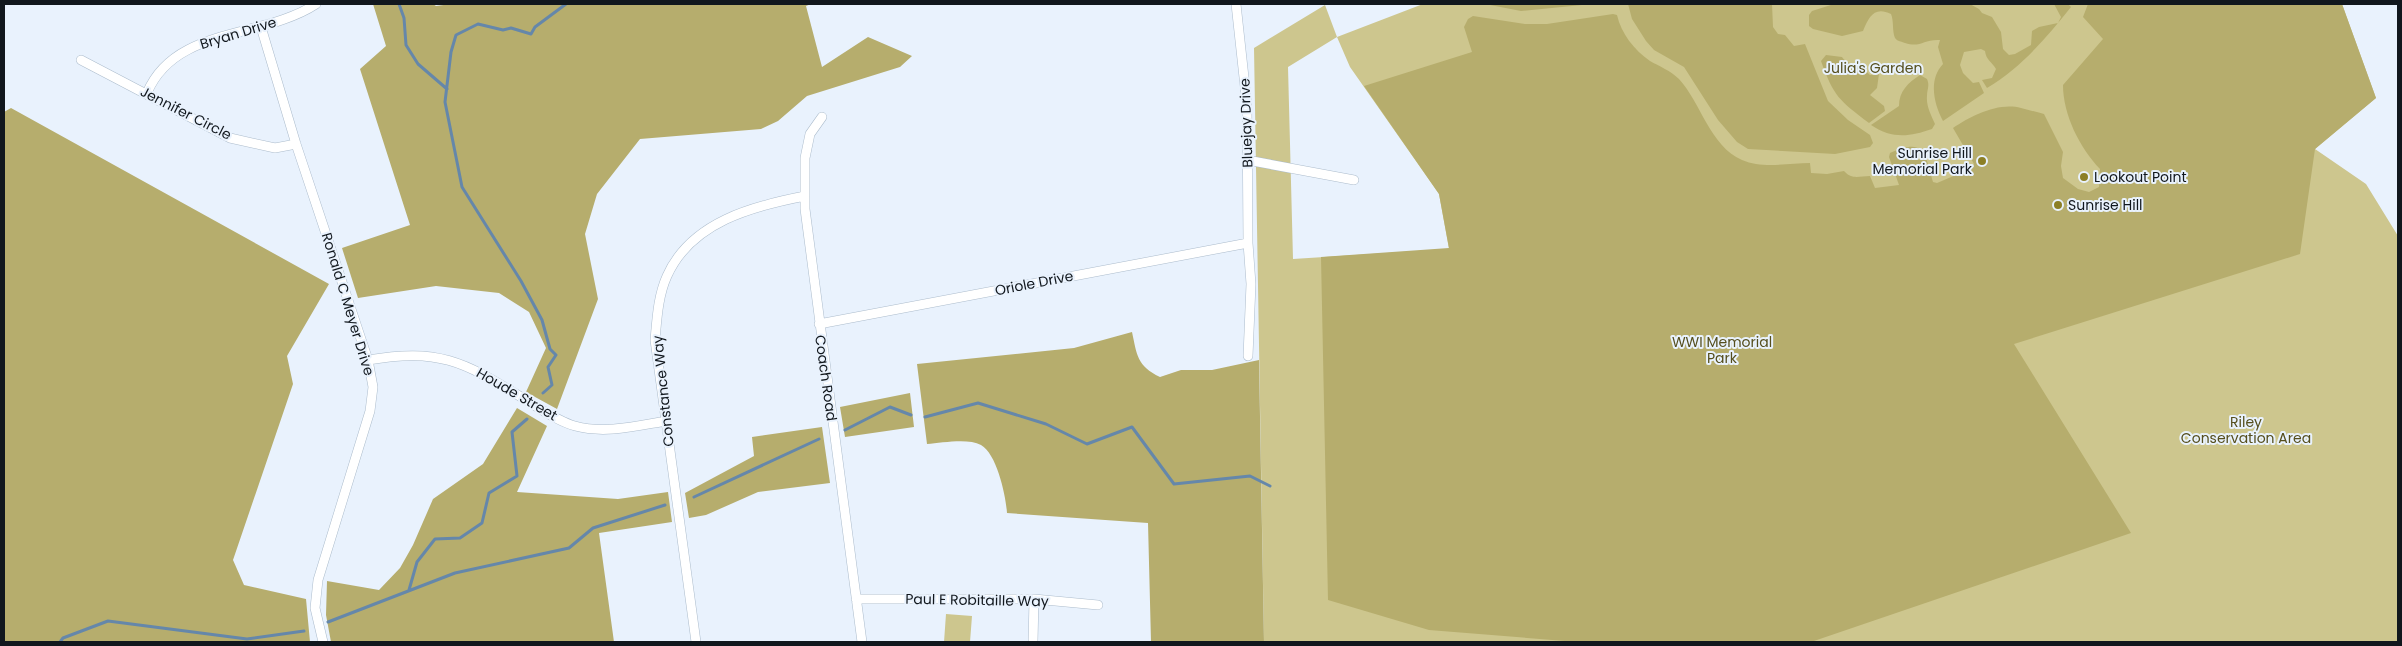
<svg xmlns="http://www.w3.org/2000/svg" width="2402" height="646" font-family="Poppins,sans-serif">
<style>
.green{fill:#cdc68e;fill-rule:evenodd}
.forest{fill:#b6ad6d}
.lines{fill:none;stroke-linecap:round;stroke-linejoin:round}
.stream{stroke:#6587aa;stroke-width:3}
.minor-casing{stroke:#acbccc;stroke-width:10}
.minor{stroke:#fff;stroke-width:9}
.poi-dot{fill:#8c7f26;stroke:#e9f2fd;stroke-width:2}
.labels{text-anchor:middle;stroke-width:4;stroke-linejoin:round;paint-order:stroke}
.street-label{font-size:14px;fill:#11171d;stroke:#e9f2fd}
.park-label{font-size:14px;fill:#554e1d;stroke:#e9f2fd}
.poi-label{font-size:14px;fill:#11171d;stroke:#e9f2fd;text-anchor:start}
</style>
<rect width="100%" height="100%" fill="#e9f2fd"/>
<path class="green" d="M1423,4h919l34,94 -61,51 51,35 32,52v406h-1134l-10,-594 71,-43 12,32zM1337,37l13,30 89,127 10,55 -156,10 -5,-192z
M946,614l26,2 -2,26h-26z"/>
<path class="forest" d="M373,4h60l3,2 15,-2h360l-5,2 16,61 46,-30 44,19 -12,11 -93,29 -29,25 -17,8 -121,10 -43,55 -12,40 13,65 -41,110 -31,-17 20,-44 -17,-36 -30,-19 -63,-7 -78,12 -16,-50 68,-23 -50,-156 26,-23z
M1485,4h107l-71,7z
M1628,4h144l1,23 5,7 7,1 9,11 11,-2 23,57 20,19 22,15 3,8 -3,4 -35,7 -87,-5 -11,-7 -19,-22 -34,-53 -30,-17 -8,-9 -14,-22z
M1834,4h136l9,5 3,4 10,4 9,15 2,17 6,6 6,-1 16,-9 1,-14 7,-4 19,-4 3,-6 -7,-13h14l3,3c-25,31 -50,61 -84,81l-5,-8 10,-2 4,-9c-4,-7 -10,-9 -11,-18l-4,-2 -17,3 -4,13 3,8 10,10 6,-1 5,11 -41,28c-9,-17 -15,-41 0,-57l-5,-17 2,-7c-17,-1 -19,8 -35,3 -4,-2 -7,-1 -10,-5 -3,-7 -1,-17 -4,-24 -17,-8 -22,3 -28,17l-21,5 -29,-7 -4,-3v-11l3,-4z
M2088,4h254l34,94 -61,51 -15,105 -286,90 117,189 -320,109h-234l-148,-12 -101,-30 -7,-343 128,-9 -10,-54 -75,-108 108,-34 -8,-25 4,-8 5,-3 52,8h22l66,-10 4,1c4,18 17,35 33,46 9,5 21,10 29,18 22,24 31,67 63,81 21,9 46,3 68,3l1,10 16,1 17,-3c8,9 15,5 26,5l5,12 24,-3 -10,-28 1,-4c35,-16 35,0 43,29l4,1 26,-11 11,-8 -21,-36c18,-12 45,-26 68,-20 8,2 15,4 23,6l19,38 -2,14 2,12 15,11 11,3 10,-5 1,-18c-20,-21 -37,-54 -37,-84l40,-46 -20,-22z
M1826,55l16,2c4,7 21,9 28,18l9,-1 -2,14 -7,7 14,11 1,5 -16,12c-30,-23 -35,-26 -48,-62z
M1920,75l7,4c3,7 0,10 0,17 -1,10 4,19 8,28l-3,5c-23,8 -40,10 -61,-4l28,-19c0,-15 9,-23 21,-31z
M11,108l318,176 -42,72 6,28 -60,176 11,25 62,14 4,43h-306v-530z
M1132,332c5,23 5,34 28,45l21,-7h31l47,-10 5,282h-113l-3,-119 -141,-10c-1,-17 -10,-59 -26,-68 -13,-7 -39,-2 -54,-1l-10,-80 157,-16z
M910,393l4,34 -69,10 -5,-30z
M517,408l30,18 -30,66 101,7 50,-7 4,30 -73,11 15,109h-283l-5,-27 1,-34 52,9 21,-22 13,-23 20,-46 50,-35z
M822,427l8,56 -72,9 -52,23 -17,3 -4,-25 69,-37 -2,-19z"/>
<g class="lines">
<path class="stream" d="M399,4l5,14 2,27 12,19 29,25
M543,393l9,-8 -4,-18 8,-12 -6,-6 -8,-29 -21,-39 -59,-94 -17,-85 6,-50 5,-17 22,-11 25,6 8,-2 20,6 4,-7 31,-23
M925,417l53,-14 68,21 41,20 45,-17 42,57 76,-8 20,10
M845,430l45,-23 21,8
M694,497l125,-58
M409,590l8,-28 18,-23 25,-1 22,-15 7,-30 28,-17 -5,-44 15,-13
M328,622l127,-49 114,-25 24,-20 72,-23
M60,642l3,-4 45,-17 139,18 57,-8"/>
<defs>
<path id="minor" d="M1236,4l11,101 1,138 3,41 -3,72
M261,27l35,117 72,216 5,27 -3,24 -52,169 -3,28 8,34
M81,60l149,78 45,10 21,-4
M147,93c28,-67 116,-54 169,-89
M822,117l-12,17 -5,24v51l57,433
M1247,160l107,20
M819,324l429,-81
M368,360c70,-12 95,1 153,37 17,10 36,24 54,29 30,8 61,0 91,-5
M856,599h178l64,6
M696,642l-41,-302c2,-22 3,-44 12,-64 24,-54 86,-70 138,-80
M1033,642l1,-43"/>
</defs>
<use href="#minor" class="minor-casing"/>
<use href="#minor" class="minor"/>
</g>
<g class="poi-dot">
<circle cx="1982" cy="161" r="5"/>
<circle cx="2084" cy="177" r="5"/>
<circle cx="2058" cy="205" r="5"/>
</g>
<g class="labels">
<g class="street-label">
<text transform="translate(238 33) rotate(-17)" y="5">Bryan Drive</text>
<text transform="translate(186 113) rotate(27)" y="5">Jennifer Circle</text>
<text transform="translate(1246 123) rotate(-92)" y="5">Bluejay Drive</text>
<text transform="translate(1034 283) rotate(-11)" y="5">Oriole Drive</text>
<text transform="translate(348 304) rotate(73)" y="5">Ronald C Meyer Drive</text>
<text transform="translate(826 378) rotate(82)" y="5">Coach Road</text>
<text transform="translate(663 391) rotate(-96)" y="5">Constance Way</text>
<text transform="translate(517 394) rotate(30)" y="5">Houde Street</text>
<text transform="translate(977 600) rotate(1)" y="5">Paul E Robitaille Way</text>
</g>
<g class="park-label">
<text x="1873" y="73">Julia's Garden</text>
<text x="1722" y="347">WWI Memorial<tspan x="1722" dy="16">Park</tspan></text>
<text x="2246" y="427">Riley<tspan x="2246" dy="16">Conservation Area</tspan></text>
</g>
<g class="poi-label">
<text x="1972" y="158" text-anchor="end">Sunrise Hill<tspan x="1972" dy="16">Memorial Park</tspan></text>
<text x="2094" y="182">Lookout Point</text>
<text x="2068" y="210">Sunrise Hill</text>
</g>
</g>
<rect width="2402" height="646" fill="none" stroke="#11171d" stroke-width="10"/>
</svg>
